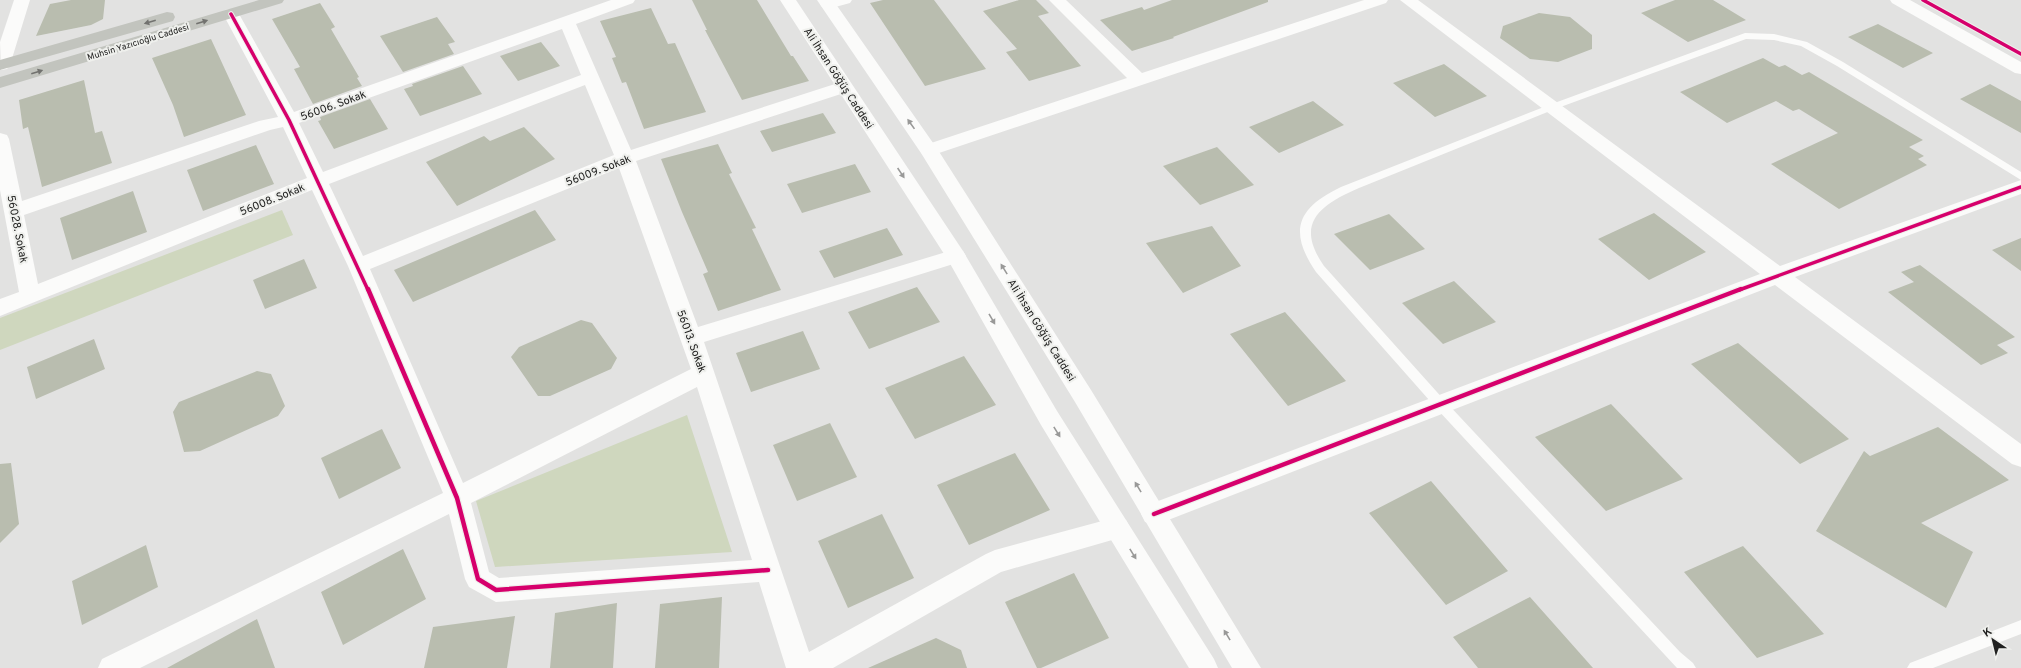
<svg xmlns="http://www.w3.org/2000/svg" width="2021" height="668" font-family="Overpass,sans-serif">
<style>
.green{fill:#cfd7be}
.building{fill:#b9bdaf}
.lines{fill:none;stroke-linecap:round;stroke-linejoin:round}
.lane{fill:#fbfbfa;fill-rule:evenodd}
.street{fill:#fbfbfa;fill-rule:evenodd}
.secondary{fill:#fbfbfa;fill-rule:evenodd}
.primary{fill:#c2c4be;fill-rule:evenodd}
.cycleway-far1-casing{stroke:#eff0ed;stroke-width:5.5}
.cycleway-casing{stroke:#eff0ed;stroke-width:7}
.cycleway-far1{stroke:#d6006c;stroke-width:3.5}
.cycleway{stroke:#d6006c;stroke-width:4.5}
.oneway{fill:#72726f}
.oneway2{fill:#999998}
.labels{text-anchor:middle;stroke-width:4;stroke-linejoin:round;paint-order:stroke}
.far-street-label{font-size:9px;fill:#212120;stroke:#eff0ed}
.street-label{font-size:11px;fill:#212120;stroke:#eff0ed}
</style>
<rect width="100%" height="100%" fill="#e2e2e1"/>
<path class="green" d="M282,210l11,25 -293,115v-32z
M687,415l45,137 -237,15 -19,-66z"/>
<path class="building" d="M71,0h34l-2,19 -12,6 -55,11 14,-32z
M692,0h65l34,56h2l16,25 -67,19 -37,-70h2z
M883,0h51l52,69 -61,17 -55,-83z
M1019,0h17l13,13 -11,3 43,50 -52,15 -23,-29 11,-3 -34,-38z
M1172,0h96v2l-95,35 1,1 -42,13 -32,-31 42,-13 2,3z
M1675,0h38l33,20 -58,22 -47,-29z
M320,3l15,24 -4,2 28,48 -2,1 5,8 -49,18 -19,-35 6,-2 -28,-48z
M651,8l17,36 7,-1 31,69 -62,17 -18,-47 -4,1 -10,-25 4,-1 -16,-36z
M1539,13l31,4 22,18v14l-34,13 -28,-3 -30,-21 3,-12z
M437,17l18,25 -7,2 6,10 -51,18 -23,-36z
M1878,24l55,29 -30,15 -55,-31z
M211,39l35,76 -62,22 -11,-32 -21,-47z
M541,42l19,24 -42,15 -18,-25z
M1763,58l16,9 6,-2 17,10 7,-3 114,68 -14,7 15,9 -6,3 9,6 -88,44 -68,-45 67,-31 -39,-24 -6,2 -17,-10 -49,22 -47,-31z
M1444,64l43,32 -52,21 -42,-34z
M463,66l19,28 -62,22 -16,-27 9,-3 -1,-2z
M84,80l11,53 7,-2 10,32 -70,24 -14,-60 -5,2 -4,-29z
M1990,84l31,17v32l-61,-34z
M370,99l18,30 -54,20 -16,-28 3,-1 -1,-3z
M1313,101l31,24 -65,28 -30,-26z
M823,113l13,20 -64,19 -12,-21z
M524,127l31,32 -98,47 -31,-44 58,-26 6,5z
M718,144l14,29 -3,1 27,54 -4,1 29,61 -63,21 -15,-37 5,-2 -26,-60 -21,-53z
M256,145l18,39 -71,27 -16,-41z
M1217,147l37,38 -54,20 -37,-39z
M855,164l16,28 -69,21 -15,-29z
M133,191l14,41 -75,28 -12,-42z
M535,210l21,30 -143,62 -19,-32z
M1654,213l52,39 -57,28 -51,-41z
M1389,214l36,35 -55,21 -36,-36z
M1212,226l29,40 -58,27 -37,-50z
M887,228l16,27 -69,23 -15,-27z
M2021,238v33l-29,-21z
M304,259l13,29 -52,21 -12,-29z
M1920,265l95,72 -18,8 11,8 -27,12 -93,-73 26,-10 -13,-10z
M1454,281l42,41 -53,22 -41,-41z
M917,287l23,35 -71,27 -21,-37z
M1285,312l61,69 -58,25 -58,-72z
M581,320l11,3 25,35 -6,11 -61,27h-12l-27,-39 8,-10z
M803,331l17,38 -69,23 -15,-39z
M94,339l11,30 -69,30 -9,-32z
M1738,343l111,96 -49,25 -109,-100z
M964,356l32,49 -81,34 -30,-51z
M257,371l14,3 14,32 -7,10 -78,35 -16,1 -11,-40 6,-10z
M1611,404l72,75 -77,32 -71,-74z
M830,423l27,54 -60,24 -24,-56z
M1938,427l71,53 -88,43 52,29 -27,56 -130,-77 48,-80 6,5z
M382,429l19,39 -62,31 -18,-41z
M1015,453l35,57 -81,35 -32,-60z
M11,463l8,61 -19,19v-79z
M1431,481l77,90 -62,34 -77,-92z
M882,514l32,64 -66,30 -30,-67z
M146,545l12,42 -76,38 -10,-44z
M1743,546l81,88 -67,24 -73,-86z
M403,549l23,50 -83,46 -22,-53z
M1074,573l35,65 -68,30h-4l-32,-66z
M722,597l-3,71h-64l5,-64z
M1530,597l63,71h-115l-25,-31z
M617,603l-4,65h-63l5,-55z
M515,616l-8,52h-83l9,-41z
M257,619l18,49h-108z
M936,638l25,12 6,18h-99z"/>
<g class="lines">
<path class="lane" d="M1745,33l29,1 33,8 36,20 178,110v8l-184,-114 -36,-20 -27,-6 -28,-1 -191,70 -196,79c-39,17 -65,35 -35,78l121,135 235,251 13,11 3,5h-19l-240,-259 -121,-137c-28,-41 -19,-64 25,-85l208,-82z
M2021,620v14l-88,34h-26l3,-5z"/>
<path class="street" d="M14,0h16l-20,65 -3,4 -6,1 -1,-28z
M611,0h24l-2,3 -57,21 55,126 207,-67 6,-1 6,1 3,4 -3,4 -214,70 62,166 258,-78 7,2 3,5 -3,5 -259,81 105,310 177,-98 9,-4 122,-33 9,3 4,8 -4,8 -125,36 -168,96h-47l-27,-86 -263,20 -27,-15 -4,-8 -16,-65 -309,154h-42l4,-9 341,-166 -95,-227 -36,-76 -312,126v-17l19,-7 -19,-102v-57l7,2 2,4 13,62 237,-80 19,-4 -55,-103 2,-4 6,-1 6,1 2,4 55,98zM562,29l19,46 -258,97 -24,-49zM585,85l29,70 -251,101 -34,-72zM283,127l24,51 -269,106 -14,-69 246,-85zM619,168l72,201 -228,114 -93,-214zM697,387l55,173 -253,18 -10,-6 -18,-69z
M852,0l-2,3 -22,6 -6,-2 -2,-3 4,-4z
M1049,0h17l76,73 222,-73h24l-2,3 -450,151 -7,2 -7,-2 -2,-4 2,-4 205,-68z
M1400,0h18l362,266 241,-86v14l-226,83 226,167v23l-9,-3 -237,-179 -612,237 -9,3 -9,-3 -4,-8 4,-8 615,-232z
M1890,0h20l111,62v12l-6,-1 -123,-70z"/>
<path class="secondary" d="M780,0h16l167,251 94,160 157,248 4,9h-29l-148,-243 -93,-165z
M817,0h16l105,150 153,240 170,278h-29l-157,-266 -154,-249z"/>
<path class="primary" d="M259,0h25l-2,3 -282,85v-11z
M167,12l6,1 2,4 -2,4 -173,49v-10z"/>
<defs>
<path id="cycleway-far1" d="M1923,0l98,54
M231,14l58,106 79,170
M1739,290l282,-103"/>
<path id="cycleway" d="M368,289l89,209 21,81 18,11 272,-20
M1154,514l587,-225"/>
</defs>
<use href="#cycleway-far1" class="cycleway-far1-casing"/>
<use href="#cycleway" class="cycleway-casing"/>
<use href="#cycleway-far1" class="cycleway-far1"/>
<use href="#cycleway" class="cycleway"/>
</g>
<defs><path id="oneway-solid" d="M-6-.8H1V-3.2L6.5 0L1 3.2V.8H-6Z"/></defs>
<g class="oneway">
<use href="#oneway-solid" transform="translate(150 22) rotate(164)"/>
<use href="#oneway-solid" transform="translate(202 22) rotate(-17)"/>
<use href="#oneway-solid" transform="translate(37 72) rotate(-17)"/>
</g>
<g class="oneway2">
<use href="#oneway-solid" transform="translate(911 124) rotate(-125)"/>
<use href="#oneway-solid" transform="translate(901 173) rotate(56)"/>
<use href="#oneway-solid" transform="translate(1004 269) rotate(-122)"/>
<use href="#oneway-solid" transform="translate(992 319) rotate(60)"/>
<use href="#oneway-solid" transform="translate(1057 432) rotate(58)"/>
<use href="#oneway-solid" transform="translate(1138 487) rotate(-121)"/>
<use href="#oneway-solid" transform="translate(1133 554) rotate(58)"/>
<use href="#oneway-solid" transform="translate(1227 635) rotate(-121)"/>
</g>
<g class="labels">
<g class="far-street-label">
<text transform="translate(138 42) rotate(-17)" y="3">Muhsin Yazıcıoğlu Caddesi</text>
</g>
<g class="street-label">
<text transform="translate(839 78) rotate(57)" y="4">Ali İhsan Göğüş Caddesi</text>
<text transform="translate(333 105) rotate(-20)" y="4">56006. Sokak</text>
<text transform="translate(598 170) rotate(-21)" y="4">56009. Sokak</text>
<text transform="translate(272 199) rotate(-22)" y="4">56008. Sokak</text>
<text transform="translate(18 229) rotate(79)" y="4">56028. Sokak</text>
<text transform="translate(1042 330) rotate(58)" y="4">Ali İhsan Göğüş Caddesi</text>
<text transform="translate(692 341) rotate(70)" y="4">56013. Sokak</text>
</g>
</g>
<g transform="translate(1993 640) rotate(325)" stroke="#eff0ed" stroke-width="3" paint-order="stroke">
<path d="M0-3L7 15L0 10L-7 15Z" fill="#212120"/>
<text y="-6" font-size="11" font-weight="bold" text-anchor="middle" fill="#212120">K</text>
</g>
</svg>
